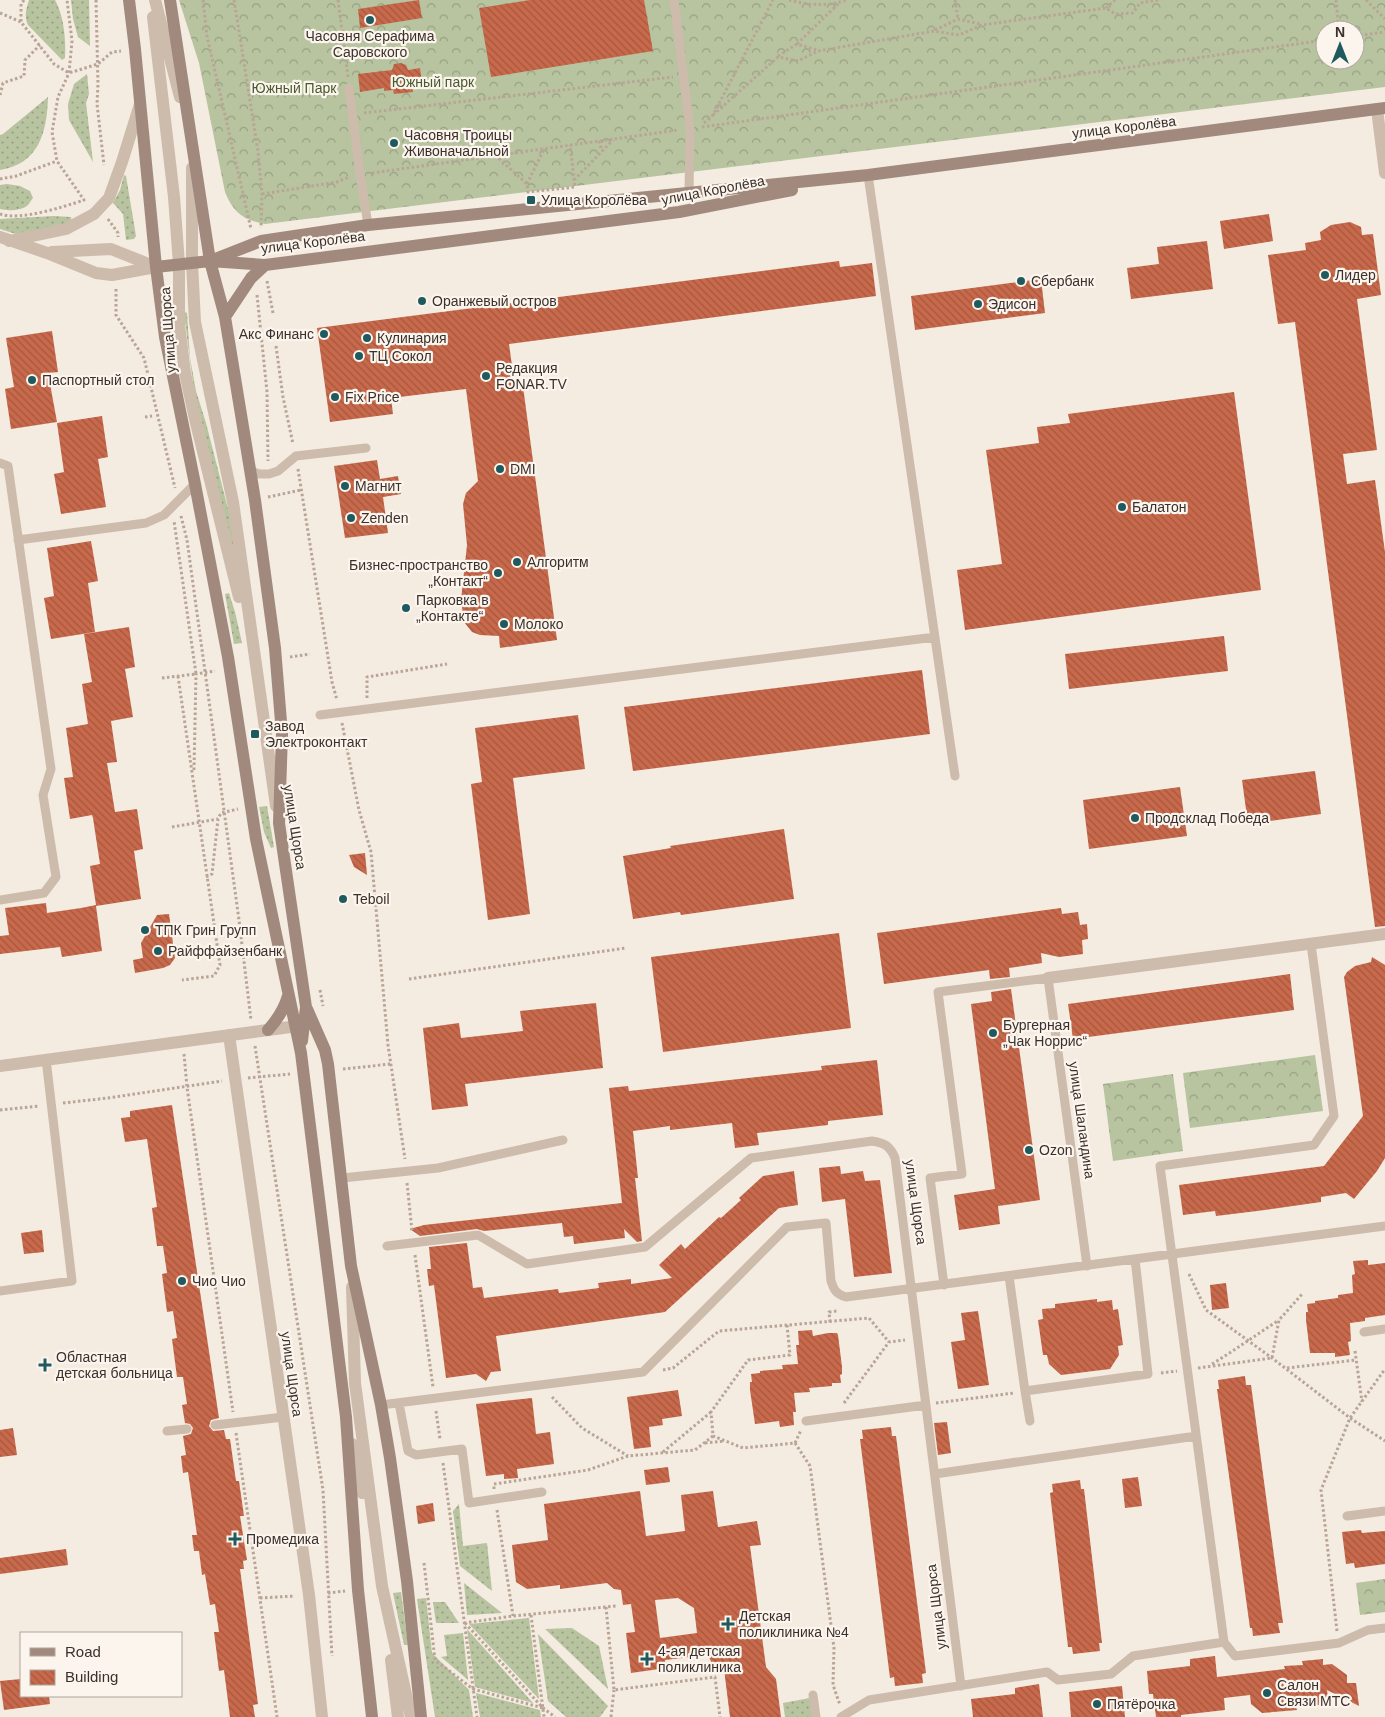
<svg xmlns="http://www.w3.org/2000/svg" width="1385" height="1717" font-family="Arial,sans-serif">
<style>
.grass{fill:url(#grass-dots)}
.forest{fill:url(#forest-crowns);fill-rule:evenodd}
.building{fill:url(#building-back-hatch);fill-rule:evenodd}
.lines{fill:none;stroke-linecap:round;stroke-linejoin:round}
.path{stroke:#b9a596;stroke-width:3;stroke-dasharray:2.5 2.5;stroke-linecap:butt}
.lane{stroke:#cdbbac;stroke-width:9}
.street{stroke:#cdbbac;stroke-width:12}
.secondary{stroke:#a18a7d;stroke-width:12}
.poi-dot{fill:#1f5a5e;stroke:#fbf5ee;stroke-width:2}
.labels{text-anchor:middle;stroke-width:4.5;stroke-linejoin:round;paint-order:stroke}
.poi-label{font-size:14px;fill:#3b302b;stroke:#fbf5ee;text-anchor:start}
.park-label{font-size:14px;fill:#4a5a2e;stroke:#fbf5ee}
.street-label{font-size:14px;fill:#3b302b;stroke:#fbf5ee}
</style>
<defs>
<pattern id="grass-dots" width="8" height="8" patternUnits="userSpaceOnUse" patternTransform="scale(1.25)"><rect width="8" height="8" fill="#b8c4a0"/><path d="M2 2h.1M6 6h.1" fill="none" stroke="#97a083" stroke-width="1.8" stroke-linecap="round"/></pattern>
<pattern id="forest-crowns" width="20" height="18" patternUnits="userSpaceOnUse" patternTransform="scale(1.25)"><rect width="20" height="18" fill="#b8c4a0"/><path d="M2 6a3 3 0 1 1 6 0M12 15a3 3 0 1 1 6 0" fill="none" stroke="#97a083"/></pattern>
<pattern id="building-back-hatch" width="6" height="6" patternUnits="userSpaceOnUse" patternTransform="scale(1.25)"><rect width="6" height="6" fill="#c8694b"/><path d="M-1 5l2 2M0 0l6 6M5-1l2 2" fill="none" stroke="#a4573f"/></pattern>
</defs>
<rect width="100%" height="100%" fill="#f4ebe1"/>
<path class="grass" d="M29,0h26c9,16 11,40 10,58l-3,2 -34,-35c-4,-9 -2,-15 1,-25z
M71,0h18l1,46 -12,-9 -5,-18z
M87,74l2,20 -3,9 7,59 -24,-42 -1,-16 6,-20z
M48,97c-1,35 -9,67 -48,73v-35l3,-1z
M124,175l2,1 10,60 -2,3 -8,1 -3,-26 -10,-11 7,-13z
M7,184l13,2 10,5 3,7c-2,2 -3,5 -5,7 -6,6 -21,6 -28,4v-24z
M54,216l17,1 1,8 -50,11 -22,-7v-10z
M185,312l2,1 3,45 6,33 10,32 28,109 7,51 -47,-192 -10,-77z
M229,593l6,19 7,31 -8,1 -9,-50z
M267,806l7,41 -3,1 -7,-16 -5,-25z
M459,1504l4,42 24,-3 5,48 -32,-25 -7,-55z
M464,1583l38,30 -35,2z
M401,1592l7,53h-4l-11,-52z
M426,1598l6,55 37,37 4,27h-38l-18,-118z
M433,1602h12l14,21h-23z
M529,1618l10,81 -70,-75z
M572,1628l27,18 9,43 -63,-60z
M467,1629l66,74 -58,-16z
M463,1633l5,47 -27,-23 6,-1 -3,-21z
M538,1634l70,72 -8,11h-34l-18,-16z
M476,1693l64,17 1,7h-61z
M810,1698l3,19h-28l-2,-14z"/>
<path class="forest" d="M179,0h1206v87l-1120,137c-22,-4 -32,-12 -40,-32l-26,-129zM1325,30h30v30h-30z
M1315,1055l8,56 -133,17 -7,-55z
M1173,1074l10,77 -70,10 -10,-77z
M1385,1579v33l-25,3 -4,-32z"/>
<path class="building" d="M419,0l3,18 -62,10 -2,-19z
M530,0h114l9,51 -162,26 -12,-69z
M401,63l5,2 2,5 12,-2 2,15 -11,1 2,8 -19,2 -1,-4 -9,1v-3l-24,4 -2,-18 34,-4 2,-6z
M1269,214l4,27 -49,8 -4,-28z
M1350,222l11,5 1,8 11,-1 8,61 -24,4 20,151 -34,4 4,30 28,-4 10,72v374l-10,1 -80,-605 -17,2 -10,-69 38,-5 -1,-7 16,-3 -1,-8 11,-7z
M1207,241l6,48 -82,10 -4,-31 32,-4 -2,-17z
M839,261l1,6 32,-4 4,33 -367,48 5,36 8,-1 35,261 -57,8 -1,-12 -19,-1 -8,-3 -8,-10 -3,-22 6,-55 -4,-41 3,-11 12,-12 -12,-92 -75,9 2,16 -63,8 -13,-94z
M1041,279l4,34 -130,17 -4,-34z
M52,331l6,41 -10,1 9,49 -46,7 -6,-40 9,-2 -8,-49z
M1234,392l27,198 -296,40 -8,-60 45,-6 -16,-114 53,-7 -2,-16 33,-4 -2,-9z
M102,416l6,41 -10,2 8,48 -45,7 -7,-40 10,-2 -7,-49z
M377,460l3,19 18,-3 3,18 -18,3 5,36 -43,5 -11,-72z
M91,541l7,40 -10,2 7,49 -44,7 -7,-41 10,-2 -7,-48z
M129,627l6,40 -10,2 8,48 -22,4 6,41 -10,1 8,49 22,-3 6,40 -9,2 7,48 -45,7 6,45 -40,6 -2,-10 -60,7v-18l9,-1 -4,-27 41,-5 1,10 34,-5 15,-3 -6,-39 10,-2 -7,-46 -1,-3 -22,4 -6,-41 9,-1 -7,-49 22,-4 -6,-40 10,-2 -8,-48z
M1224,636l4,35 -159,18 -4,-35z
M922,670l8,64 -297,37 -9,-64z
M578,715l7,54 -72,9 17,136 -42,6 -17,-136 11,-2 -7,-54z
M1315,771l6,43 -73,10 -6,-44z
M1180,787l7,49 -98,13 -6,-49z
M784,829l10,70 -113,16 -1,-3 -47,7 -10,-63 48,-8 -1,-2z
M365,853l2,22 -13,-8 -5,-12z
M1061,908l1,6 16,-2 2,13 7,-1 1,15 -6,1 1,14 -24,3 -18,-4 1,10 -33,5 1,9 -20,2 -1,-9 -105,14 -7,-51z
M169,914l6,44 -5,7 -7,3 -28,5 -2,-13 10,-2 -2,-15 16,-28z
M839,933l12,95 -188,24 -12,-95z
M1372,957l13,8v193l-8,13 -23,28 -8,-6 -25,4v5l-64,9 -41,5 -1,-5 -32,4 -4,-30 145,-19 39,-50 -19,-139 3,-5 8,-6 16,-4z
M1290,974l4,36 -221,29 -5,-35z
M1011,989l29,211 -42,6 2,18 -41,6 -5,-35 41,-6 -24,-185 21,-3 -1,-9z
M596,1003l7,65 -138,16 3,22 -36,4 -9,-82 36,-5 2,15 62,-7 -3,-20z
M877,1060l6,55 -55,6v4l-71,8 2,12 -24,3 -3,-25 -62,7v-4l-37,5 5,47h-3l7,63 -5,1 -13,-13 1,9 -51,6 -1,-8 -9,1 -2,-14 -78,8 -7,-2 -57,7 -10,-7 14,-4 198,-22 -13,-115 19,-2 1,5 193,-21 -1,-4z
M172,1105l47,313 -8,2 -2,6 4,5 11,-1 2,9h4l6,42h3l5,35h-4l7,44 -4,1 1,8h-4l18,135 -5,1 2,12h-25l-6,-47 -5,1 -5,-39h5l-4,-28 -5,1 -5,-31 -3,1 -3,-24h-5l-2,-16h5l-9,-63 -5,1 -2,-17 5,-1 -3,-19 8,-2 2,-6 -3,-4 -5,-1 -3,-18 5,-1 -4,-27h-6l-5,-38 5,-1 -4,-27 -6,1 -5,-38 5,-1 -4,-27h-6l-5,-38 5,-1 -10,-68 -22,3 -4,-24 9,-1v-6z
M840,1166l1,8 22,-3 2,10 15,-1 12,93 -38,4 -9,-78 -23,3 -3,-34z
M794,1171l4,34 -19,3 -114,104 -169,24 5,35 -10,1 -5,9 -10,-7 -30,4 -12,-93 -5,1 -2,-17h4l-2,-22 38,-4 6,45 9,-1 2,11 74,-9 1,4 40,-5 -1,-5 33,-4v5l41,-6 -13,-13 22,-21 4,5 34,-32 2,1 20,-18 -2,-2 24,-22z
M42,1230l2,22 -20,2 -3,-21z
M1368,1260v5l17,-2v52l-20,3v3l-15,2 1,18 -3,1 2,13 -15,2v-4h-25l-4,-33v-8h2l-1,-8 8,-1v-2l23,-3v-3l15,-2 -1,-18 3,-1 -2,-13z
M1226,1283l3,25 -17,2 -2,-25z
M1097,1299v3l15,-2 1,10 5,-1 5,36 -5,1 1,9 -9,14 -49,6 -12,-11 -2,-9h-4l-5,-35 5,-1 -1,-10 13,-1v-4z
M978,1311l11,74 -31,4 -7,-47 14,-2 -4,-27z
M812,1330l1,6 15,-3h9l1,2 4,32v7l-2,1 1,8h-9v3l-23,2 1,4 -16,1 2,19h-3l1,13 -14,2 -1,-6 -24,3 -5,-34v-8h2l-1,-8 9,-1v-2l23,-2 -1,-4 16,-1 -2,-19h3l-1,-14z
M1245,1376l1,9h5l32,238h-5l2,10 -27,3 -1,-8h-2l-33,-239h2l-1,-9z
M678,1390l4,26 -20,3 1,6 -14,2 2,20 -17,2 -7,-52z
M532,1398l4,36 14,-2 4,32 -37,5 1,9 -14,1v-5l-18,2 -10,-72z
M947,1422l4,31 -13,2 -4,-32z
M891,1427l1,9h4l30,237 -4,1 1,9 -28,3 -1,-9 -4,1 -30,-239h3l-1,-9z
M13,1428l4,27 -17,2v-27z
M668,1467l2,15 -24,3 -2,-15z
M1138,1477l4,29 -17,2 -3,-29z
M1080,1480l1,9h3l18,154h-3l1,8 -27,3 -1,-7h-4l-18,-154 3,-1 -1,-8z
M640,1491l6,45 39,-5 -4,-36 32,-4 5,36 39,-6 4,24 -11,1 16,121 10,12 5,38h-51l-6,-48 -10,-1 -6,-13 -43,5 1,8 -35,5 -5,-40 9,-1 -4,-28 -8,1 -2,-15 -7,-1 -7,-6 -47,6v-4l-33,4 -11,-7 -4,-37 36,-5 -4,-36zM678,1598l16,10 3,25 -37,5 -5,-38z
M433,1503l2,18 -17,3 -2,-18z
M1361,1530l1,3 23,-2v33l-30,4 -1,-5 -8,1 -4,-32z
M66,1549l2,16 -68,9v-16z
M1215,1656l2,21 68,-8 -1,-3 19,-1 -1,-4 21,-2v6l9,-1 15,11v8h9l3,23 -32,-16 2,14 -33,3 1,3 -35,3 -11,-9 -1,-9 -26,3 1,12 -44,5v2h-25l-3,-23h-4l-2,-23 43,-5v-7z
M21,1679v17h28l1,8 -46,6 -4,-29z
M1039,1684l4,33h-70l-2,-18 44,-5v-6z
M1122,1686l3,31h-54l-2,-25z"/>
<g class="lines">
<path class="path" d="M24,0l-3,4v18l33,42 15,9 29,-9 14,-12 9,-1
M96,0l2,84 -1,20 7,61
M203,0l4,36 44,193
M234,0l24,151 4,43 -1,34
M338,0l10,77
M789,0c18,5 39,7 57,0
M955,0l3,19
M1336,0l3,30
M1366,0l19,19
M1106,8l9,-8
M0,13l21,9
M935,30l23,-11 22,5
M1355,36l30,-4
M797,44l42,-41
M778,56l19,-12 20,6
M0,95l3,-12 21,-7 1,-16 15,-15
M364,113l309,-36
M713,115l65,-58 20,4 20,-10 116,-20 25,4 23,-10 124,-17 9,6 18,-1 7,-10 18,-3
M704,123l9,-8 60,-115
M702,127l623,-87
M599,141l3,10
M495,155l32,29 1,8 47,-5 -5,-42
M372,173l306,-43
M0,179l16,-3 41,-15
M574,180l39,-40
M527,184l17,-35
M262,194l75,-12 12,-5
M0,214c20,7 63,-7 84,-14l-27,-39 -5,-29 6,-35 11,-24 3,-32 -5,-41
M108,219l10,14v4
M267,281l6,32
M116,289v26l28,43 31,130
M257,295l10,97 1,69
M276,346l7,51 10,47
M145,417l7,-1
M298,469l34,213 5,18
M268,497l33,-7
M181,516l6,24 52,380 12,100
M290,657l20,-3
M178,676l42,289 -6,11 -32,4
M162,678l34,-4 -22,-153
M367,698v-21l80,-13
M342,723l17,87 12,42 17,193 17,114
M194,770l2,-96 19,-3
M172,827l46,-8
M206,877l6,-3 6,-55 3,-6 17,-4
M409,979l217,-31
M320,990l3,16
M255,1046l68,444 9,166
M184,1054l3,33 46,325
M343,1069l48,-5
M248,1078l42,-4
M63,1103l45,-5 114,-17
M0,1110l39,-4
M407,1183l5,48
M415,1255l18,132
M1189,1274l17,36 66,48 78,60 35,23
M830,1322l-1,-10 8,-1
M787,1325l3,30 -42,5 -37,52 2,24 30,12 52,-5 6,-13
M1355,1351l7,51
M1212,1364c23,-14 44,-29 67,-44
M1198,1368l74,-10 7,-38 24,-27
M1287,1368l69,-8
M663,1370l10,-2 46,-37 150,-13 20,24
M1161,1373l16,-2
M552,1397l30,31 46,28
M844,1403l45,-61 16,-2
M936,1403l78,-10
M436,1411l4,28
M236,1433l41,284
M705,1443l19,-2
M795,1443l15,23 24,182 -1,37 7,20
M663,1452l48,-40
M443,1463l34,254
M494,1489v-5l94,-14 40,-14 67,-6 18,-14
M497,1510l16,106
M424,1563l11,97 38,29 70,19
M328,1593l17,-2
M260,1598l35,-2
M606,1607l8,83 101,-13 5,40
M531,1615l13,102
M464,1623l49,-7 103,-10
M465,1623l78,85 12,9
M1337,1631l-16,-141 29,-72 35,-49
M611,1717l3,-27"/>
<path class="lane" d="M674,0l16,129 -1,64
M349,88l11,86 8,51
M868,175l87,601
M0,463l8,3 43,303 -8,26 13,82 -12,16 -44,7
M249,470l10,4h10l9,-3 18,-15 70,-8
M18,540l128,-17 18,-8 31,-31
M320,715l615,-78
M342,1178l96,-10 125,-28
M387,1246l91,-11 49,29 118,-17 106,-89 121,-17c13,2 18,5 23,17l66,528
M1009,1276l16,115 123,-17 -13,-115
M944,1285l-14,-107 32,-4 -24,-182 110,-14 39,288
M0,1291l72,-10 -26,-222
M1364,1332l21,-3
M1025,1391l5,30
M399,1403l9,48 8,4 46,-6 7,54 73,-11
M381,1405l262,-33 144,-145 39,-4 5,58c3,9 5,13 15,16l539,-71
M806,1421l120,-16
M215,1425l68,-8
M167,1431l20,-2
M935,1474l261,-38
M1347,1516l38,-5
M1224,1642l-64,-476 154,-21 20,-29 -23,-172
M813,1695l3,22
M841,1717l28,-17 178,-28 11,8 53,-6 22,-18 91,-14 11,14 104,-13 29,-13 17,-2"/>
<path class="street" d="M155,0l25,97
M153,17l21,180 5,67v61l6,48 10,46 44,178
M1377,109l8,64
M192,168v95l3,59 38,180 43,304
M0,237l47,16 49,20 16,2 44,-8
M9,241l57,-12 28,-15 15,-16 13,-36 18,-58
M52,252l59,-3 45,18
M1048,978l337,-44
M229,1035l80,560 13,122
M0,1066l305,-41
M352,1287l3,96 27,203 29,131
M352,1444l10,49
M391,1660l7,57"/>
<path class="secondary" d="M129,0l6,49 21,218 9,70 30,147 33,173 28,182 45,214 45,364 12,173 14,127
M170,0l40,261 15,56
M210,261l51,-20 107,-16 500,-50 517,-67
M265,265l-14,13 -26,39 30,183 20,148 7,86 -3,89 27,184 -4,34
M156,267l54,-6 55,4 414,-53 113,-22
M307,1009l18,41 3,14 23,202 30,139 9,53 17,123 14,136
M268,1030c10,-11 16,-20 20,-34"/>
</g>
<g class="poi-dot">
<circle cx="370" cy="20" r="5"/>
<circle cx="394" cy="143" r="5"/>
<rect x="526" y="195" width="10" height="10" rx="2.5"/>
<circle cx="1325" cy="275" r="5"/>
<circle cx="1021" cy="281" r="5"/>
<circle cx="422" cy="301" r="5"/>
<circle cx="978" cy="304" r="5"/>
<circle cx="324" cy="334" r="5"/>
<circle cx="367" cy="338" r="5"/>
<circle cx="359" cy="356" r="5"/>
<circle cx="486" cy="376" r="5"/>
<circle cx="32" cy="380" r="5"/>
<circle cx="335" cy="397" r="5"/>
<circle cx="500" cy="469" r="5"/>
<circle cx="345" cy="486" r="5"/>
<circle cx="1122" cy="507" r="5"/>
<circle cx="351" cy="518" r="5"/>
<circle cx="517" cy="562" r="5"/>
<circle cx="498" cy="573" r="5"/>
<circle cx="406" cy="608" r="5"/>
<circle cx="504" cy="624" r="5"/>
<rect x="250" y="729" width="10" height="10" rx="2.5"/>
<circle cx="1135" cy="818" r="5"/>
<circle cx="343" cy="899" r="5"/>
<circle cx="145" cy="930" r="5"/>
<circle cx="158" cy="951" r="5"/>
<circle cx="993" cy="1033" r="5"/>
<circle cx="1029" cy="1150" r="5"/>
<circle cx="182" cy="1281" r="5"/>
<path d="M42.5 1357.5h5v5h5v5h-5v5h-5v-5h-5v-5h5z"/>
<path d="M232.5 1531.5h5v5h5v5h-5v5h-5v-5h-5v-5h5z"/>
<path d="M725.5 1616.5h5v5h5v5h-5v5h-5v-5h-5v-5h5z"/>
<path d="M644.5 1651.5h5v5h5v5h-5v5h-5v-5h-5v-5h5z"/>
<circle cx="1267" cy="1693" r="5"/>
<circle cx="1097" cy="1704" r="5"/>
</g>
<g class="labels">
<g class="poi-label">
<text x="370" y="41" text-anchor="middle">Часовня Серафима<tspan x="370" dy="16">Саровского</tspan></text>
<text x="404" y="140">Часовня Троицы<tspan x="404" dy="16">Живоначальной</tspan></text>
<text x="541" y="205">Улица Королёва</text>
<text x="1335" y="280">Лидер</text>
<text x="1031" y="286">Сбербанк</text>
<text x="432" y="306">Оранжевый остров</text>
<text x="988" y="309">Эдисон</text>
<text x="314" y="339" text-anchor="end">Акс Финанс</text>
<text x="377" y="343">Кулинария</text>
<text x="369" y="361">ТЦ Сокол</text>
<text x="496" y="373">Редакция<tspan x="496" dy="16">FONAR.TV</tspan></text>
<text x="42" y="385">Паспортный стол</text>
<text x="345" y="402">Fix Price</text>
<text x="510" y="474">DMI</text>
<text x="355" y="491">Магнит</text>
<text x="1132" y="512">Балатон</text>
<text x="361" y="523">Zenden</text>
<text x="527" y="567">Алгоритм</text>
<text x="488" y="570" text-anchor="end">Бизнес-пространство<tspan x="488" dy="16">„Контакт“</tspan></text>
<text x="416" y="605">Парковка в<tspan x="416" dy="16">„Контакте“</tspan></text>
<text x="514" y="629">Молоко</text>
<text x="265" y="731">Завод<tspan x="265" dy="16">Электроконтакт</tspan></text>
<text x="1145" y="823">Продсклад Победа</text>
<text x="353" y="904">Teboil</text>
<text x="155" y="935">ТПК Грин Групп</text>
<text x="168" y="956">Райффайзенбанк</text>
<text x="1003" y="1030">Бургерная<tspan x="1003" dy="16">„Чак Норрис“</tspan></text>
<text x="1039" y="1155">Ozon</text>
<text x="192" y="1286">Чио Чио</text>
<text x="56" y="1362">Областная<tspan x="56" dy="16">детская больница</tspan></text>
<text x="246" y="1544">Промедика</text>
<text x="739" y="1621">Детская<tspan x="739" dy="16">поликлиника №4</tspan></text>
<text x="658" y="1656">4-ая детская<tspan x="658" dy="16">поликлиника</tspan></text>
<text x="1277" y="1690">Салон<tspan x="1277" dy="16">Связи МТС</tspan></text>
<text x="1107" y="1709">Пятёрочка</text>
</g>
<g class="park-label">
<text x="433" y="87">Южный парк</text>
<text x="294" y="93">Южный Парк</text>
</g>
<g class="street-label">
<text transform="translate(1124 127) rotate(-7)" y="5">улица Королёва</text>
<text transform="translate(713 190) rotate(-11)" y="5">улица Королёва</text>
<text transform="translate(313 242) rotate(-7)" y="5">улица Королёва</text>
<text transform="translate(168 330) rotate(-94)" y="5">улица Щорса</text>
<text transform="translate(295 827) rotate(81)" y="5">улица Щорса</text>
<text transform="translate(1082 1120) rotate(82)" y="5">улица Шаландина</text>
<text transform="translate(916 1202) rotate(82)" y="5">улица Щорса</text>
<text transform="translate(292 1374) rotate(82)" y="5">улица Щорса</text>
<text transform="translate(936 1607) rotate(-97)" y="5">улица Щорса</text>
</g>
</g>
<rect x="20" y="1632" width="162" height="65" fill="#fbf5ee" stroke="#aea6a0"/>
<rect x="30" y="1648" width="25" height="8" fill="#a18a7d" stroke="#aea6a0"/>
<text x="65" y="1657" font-size="15" fill="#3b302b">Road</text>
<rect x="30" y="1670" width="25" height="15" fill="url(#building-back-hatch)" stroke="#aea6a0"/>
<text x="65" y="1682" font-size="15" fill="#3b302b">Building</text>
<g transform="translate(1340 45)"><circle r="24" fill="#fbf5ee" stroke="#aea6a0"/>
<path d="M0-4L9 19L0 12L-9 19Z" fill="#1f5a5e"/>
<text y="-8" font-size="14" font-weight="bold" text-anchor="middle" fill="#3b302b">N</text>
</g>
</svg>
